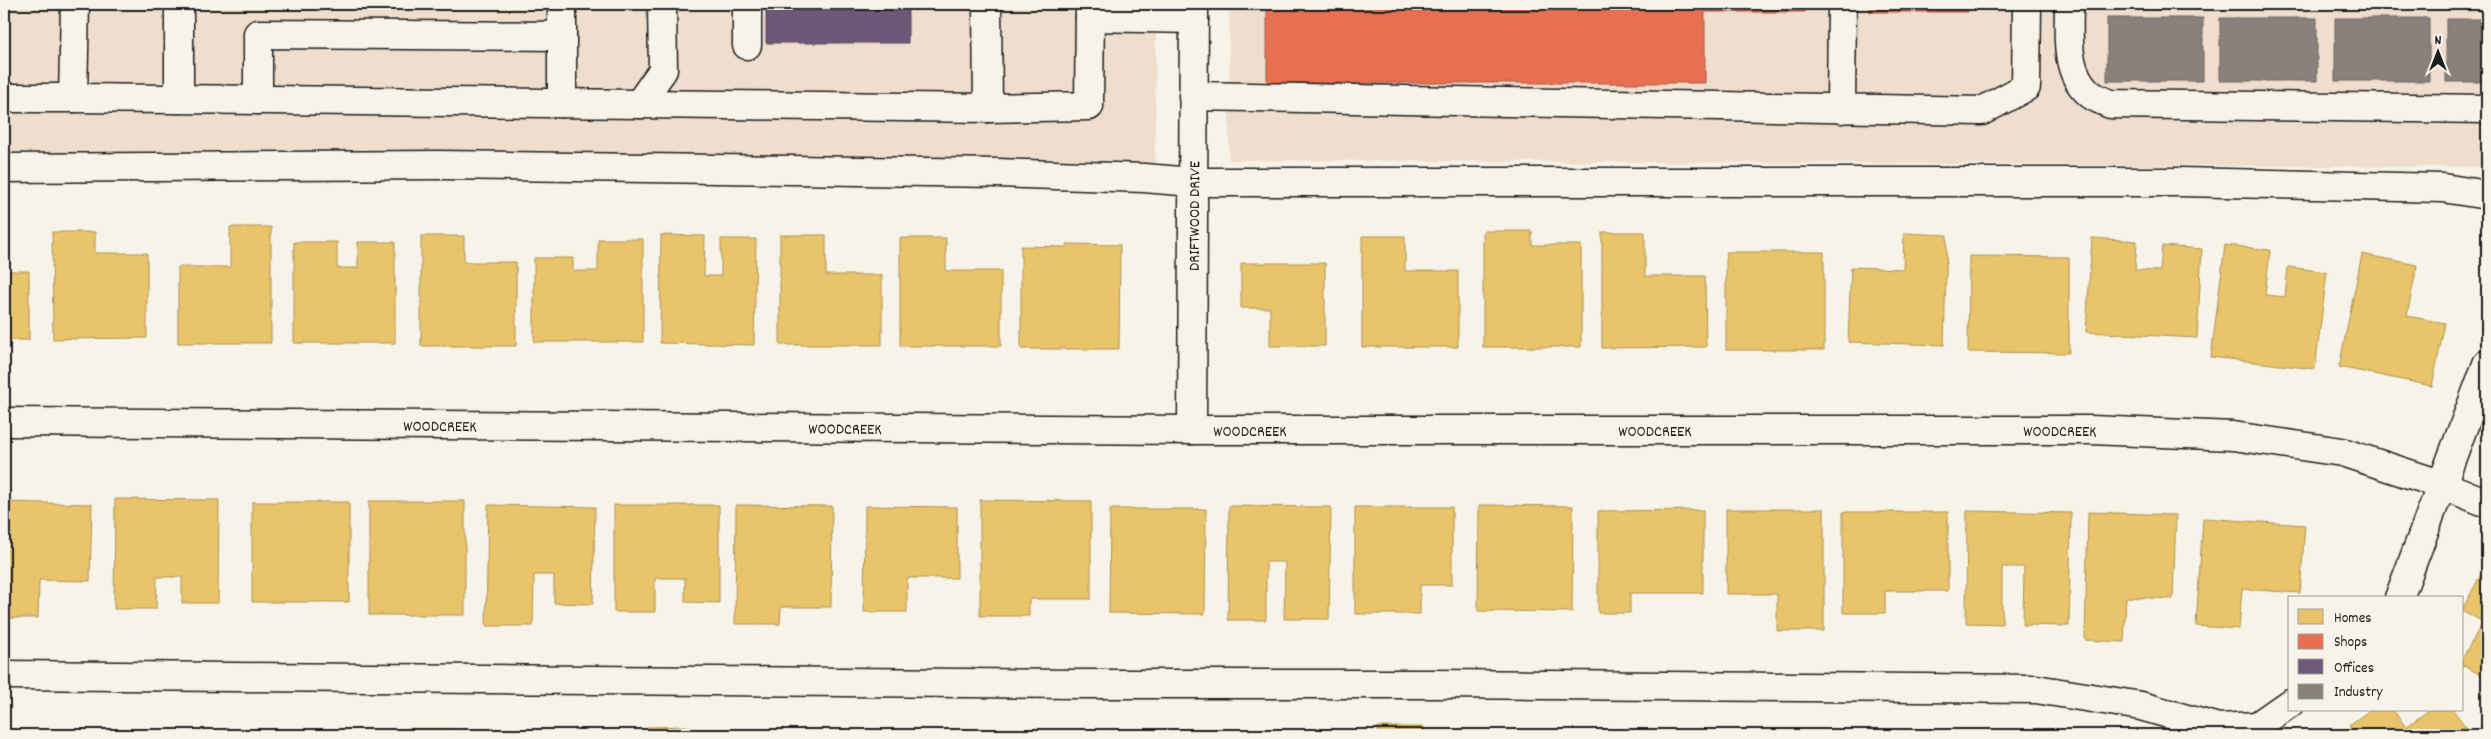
<svg xmlns="http://www.w3.org/2000/svg" width="2491" height="739" font-family="Dekko,sans-serif">
<style>
.built{fill:#efddcd}
.homes{fill:#e9c46a;stroke:#ac9253}
.shops{fill:#e76f51;stroke:#aa5641}
.offices{fill:#6d597a;stroke:#55475e}
.industry{fill:#8a817c;stroke:#69635f}
.lines{fill:none;stroke-linecap:round;stroke-linejoin:round}
.minor-casing{stroke:#1c1c1c;stroke-width:31}
.minor{stroke:#f7f3e8;stroke-width:28}
.labels{text-anchor:middle;stroke-width:5;stroke-linejoin:round;paint-order:stroke}
.street-label{font-size:16px;fill:#1c1c1c;stroke:#f7f3e8}
</style>
<rect width="100%" height="100%" fill="#f7f3e8"/>
<filter id="ink" filterUnits="userSpaceOnUse"><feTurbulence type="fractalNoise" baseFrequency=".02" numOctaves="2"/><feDisplacementMap in="SourceGraphic" scale="10" xChannelSelector="R" yChannelSelector="G"/><feConvolveMatrix kernelMatrix="1 2 1 2 8 2 1 2 1" color-interpolation-filters="sRGB"/></filter>
<g filter="url(#ink)">
<path class="built" d="M4,4h1152l-1,159 -1151,-9z
M1229,4h1258v163l-1258,-7z"/>
<path class="homes" d="M230,227h41v116h-93v-76h52z
M1483,231h49v14h49v102h-98z
M52,232h43v21h52v85l-94,1z
M1602,232h43v44h60l1,71 -104,1z
M1904,233l43,2 -3,110 -96,-3 3,-75 52,2z
M661,235l44,1 -1,40h17v-37h35l-2,106 -94,-2z
M780,235h46v40h56v70h-102z
M421,236h43v26h52v84h-95z
M1362,236h43v35h53v76h-96z
M900,238h46v33h55v75h-101z
M2092,238l45,3 -2,29 25,1 2,-25 40,3 -5,89 -111,-6z
M598,239h45v103h-109v-84h39v13h25z
M294,242h43v26h21v-26h37v101h-101z
M1067,244l53,1 -1,104h-98v-103l46,1z
M2225,245l45,5 -5,45 20,2 3,-30 39,5 -12,97 -104,-12z
M1726,252h98v98h-98z
M2362,254l55,11 -10,51 38,7 -13,63 -93,-19z
M1969,256l100,1v96l-101,-1z
M1241,263h84v83h-55v-38h-29z
M4,271h25v69h-25z
M115,499l104,1 -1,103h-36v-26h-25l-1,32h-42z
M980,500l111,1v98h-62v17h-49z
M369,501h96v114h-96z
M4,502l88,2 -2,77 -51,-1 -1,38h-34z
M252,502h97v100h-97z
M488,505l107,2 -2,97 -39,-1v-28h-20l-1,51h-47z
M614,505h105v98l-34,-1v-24h-30v34h-41z
M736,505l96,1 -1,101h-50l-1,17h-45z
M1479,505l94,1 -1,106 -94,-1z
M865,506l92,1v71h-50v34h-43z
M1229,506l102,1 -2,112h-45l1,-57h-19v58h-38z
M1355,507h97v78h-32v29h-65z
M1110,509h96l-1,105 -96,-1z
M1726,509h98v122h-47v-37h-51z
M1703,510v83h-73v20h-32v-102z
M1967,511l104,2 -2,113 -46,-1 1,-58h-22v57l-36,-1z
M1843,512h105v79h-63v22h-42z
M2088,512l88,3 -3,84 -47,-2 -2,45 -39,-2z
M2203,518l102,7 -5,68 -58,-4 -3,40 -43,-3z
M2481,574l6,4v100l-25,-13v-6l21,-37 -21,-12z
M2370,710h23l13,17 23,-17h24l19,25h-115l-8,-10z
M687,726v9h-40v-8z
M1378,727h46v8h-46z
M405,729h45v6h-45z
M1317,732h41v3h-41z
M44,733h42v2h-42z
M168,734h45v1h-45z
M893,734h42v1h-42z
M1017,734h43v1h-43z"/>
<path class="shops" d="M1267,4h538v8h-100v71h-438z
M1870,4h98v8h-98z"/>
<path class="offices" d="M4,4h2v35h-2z
M766,4h142v39h-142z"/>
<path class="industry" d="M2107,18h96v63h-96z
M2220,18h97v63h-97z
M2335,18h94v63h-94z
M2446,19h41v63h-41z"/>
<g class="lines">
<defs>
<g id="minor">
<path d="M2069,4c0,29 -5,68 20,89 5,5 15,8 21,11l377,5"/>
<path d="M1090,17l104,2"/>
<path d="M562,36v67"/>
<path d="M747,45v-41"/>
<path d="M1193,96l789,15 44,-24 1,-83"/>
<path d="M4,98h69l2,-94"/>
<path d="M73,98l566,6 24,-34 -1,-66"/>
<path d="M179,99v-95"/>
<path d="M258,100v-66l304,2v-32"/>
<path d="M639,104l349,4 -1,-104"/>
<path d="M988,108l101,-2 1,-102"/>
<path d="M1841,109l1,-105"/>
<path d="M4,168l435,-3 559,8 146,5 49,4h987l263,6 44,7"/>
<path id="s1" d="M4,422l1188,8h899l142,6 109,16 101,33 44,18"/>
<path id="s2" d="M1192,430l2,-426"/>
<path d="M2399,598l88,-234"/>
<path d="M4,675l1081,9h347l604,5 105,17 77,22 39,-2 33,-23"/>
</g>
</defs>
<use href="#minor" class="minor-casing"/>
<use href="#minor" class="minor"/>
</g>
</g>
<g class="labels">
<g class="street-label">
<text dy="6" stroke="none"><textPath href="#s2" startOffset="214">DRIFTWOOD DRIVE</textPath></text>
<text dy="6" stroke="none"><textPath href="#s1" startOffset="436">WOODCREEK</textPath></text>
<text dy="6" stroke="none"><textPath href="#s1" startOffset="841">WOODCREEK</textPath></text>
<text dy="6" stroke="none"><textPath href="#s1" startOffset="1246">WOODCREEK</textPath></text>
<text dy="6" stroke="none"><textPath href="#s1" startOffset="1651">WOODCREEK</textPath></text>
<text dy="6" stroke="none"><textPath href="#s1" startOffset="2056">WOODCREEK</textPath></text>
</g>
</g>
<rect width="2491" height="739" fill="none" stroke="#f7f3e8" stroke-width="20"/>
<rect x="10" y="10" width="2471" height="719" fill="none" stroke="#1c1c1c" stroke-width="2" filter="url(#ink)"/>
<rect x="2288" y="596" width="175" height="115" fill="#f7f3e8" stroke="#9f9d96"/>
<rect x="2298" y="609" width="25" height="15" fill="#e9c46a" stroke="#9f9d96"/>
<text x="2334" y="622" font-size="15" fill="#1c1c1c">Homes</text>
<rect x="2298" y="634" width="25" height="15" fill="#e76f51" stroke="#9f9d96"/>
<text x="2334" y="646" font-size="15" fill="#1c1c1c">Shops</text>
<rect x="2298" y="659" width="25" height="15" fill="#6d597a" stroke="#9f9d96"/>
<text x="2334" y="672" font-size="15" fill="#1c1c1c">Offices</text>
<rect x="2298" y="684" width="25" height="15" fill="#8a817c" stroke="#9f9d96"/>
<text x="2334" y="696" font-size="15" fill="#1c1c1c">Industry</text>
<g transform="translate(2438 52)" stroke="#f7f3e8" stroke-width="4" paint-order="stroke">
<path d="M0-4L9 19L0 12L-9 19Z" fill="#1c1c1c"/>
<text y="-8" font-size="14" font-weight="bold" text-anchor="middle" fill="#1c1c1c">N</text>
</g>
</svg>
